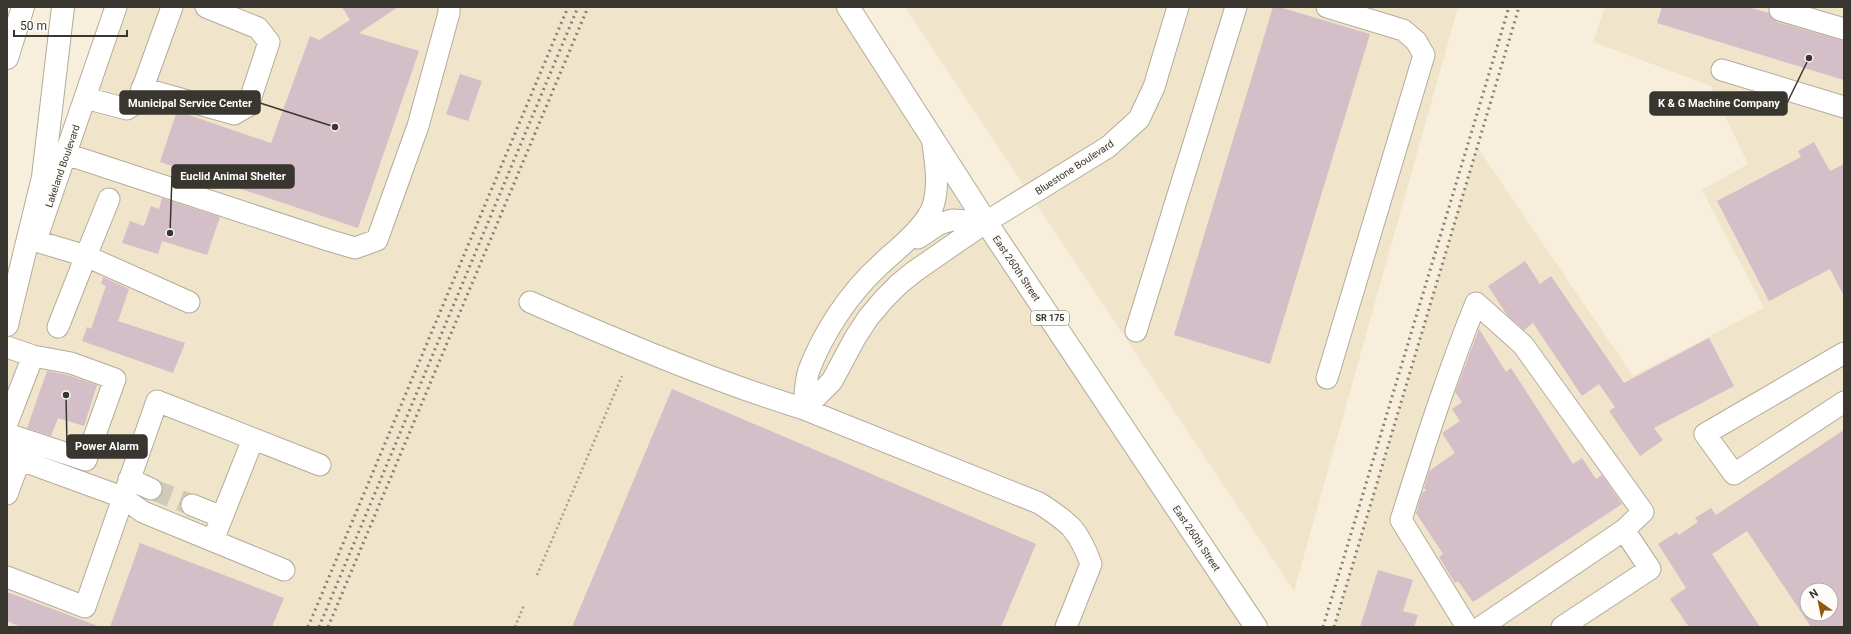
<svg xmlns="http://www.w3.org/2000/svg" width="1851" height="634" font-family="Roboto,sans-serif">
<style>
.built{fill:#f0e4ca;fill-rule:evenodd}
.building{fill:#d4bec7;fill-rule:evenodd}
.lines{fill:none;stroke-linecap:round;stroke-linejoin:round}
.minor-tunnel{stroke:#d1cab9;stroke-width:21;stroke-dasharray:21 10;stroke-linecap:butt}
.minor-casing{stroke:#b4ac9a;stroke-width:23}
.major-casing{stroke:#b4ac9a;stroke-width:24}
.highway-casing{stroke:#b4ac9a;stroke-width:24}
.path{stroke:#a59f90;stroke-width:2.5;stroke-dasharray:2 3;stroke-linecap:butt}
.minor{stroke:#fff;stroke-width:21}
.major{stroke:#fff;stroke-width:22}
.highway{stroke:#fff;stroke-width:22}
.rail{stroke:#868175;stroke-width:3;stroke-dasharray:2 4;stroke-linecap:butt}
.labels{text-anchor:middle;stroke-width:3.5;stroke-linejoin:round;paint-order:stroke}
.shield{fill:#fefcf9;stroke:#74716c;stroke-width:1}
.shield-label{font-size:9px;font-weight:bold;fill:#39362f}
.street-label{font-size:10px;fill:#39362f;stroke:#fefcf9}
.leader{fill:none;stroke:#39362f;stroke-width:1.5}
.callout-dot{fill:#39362f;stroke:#fefcf9;stroke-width:1.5}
.callout{fill:#39362f;stroke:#39362f;stroke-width:1.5}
.callout-label{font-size:11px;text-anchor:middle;font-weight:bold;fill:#fff}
</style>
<rect width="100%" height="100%" fill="#f7efdb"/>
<path class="built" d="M116,7h732l408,620h-1249v-301z
M905,7h553l-164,584z
M1605,7h239v620h-510l143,-480 156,229 131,-68 -62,-118 46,-26 -37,-78 -118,-44zM1807,590h24v24h-24z"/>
<path class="building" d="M342,7h56l-39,26 60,18 -61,177 -198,-66 17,-51 94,32 39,-107 9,4 31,-20z
M1273,7h6l91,27 -100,330 -96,-29z
M1662,7h86l21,6 3,5 5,4 67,19v39l-187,-57z
M460,74l22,7 -14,40 -22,-7z
M1814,142l16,29 14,-7v132l-14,-27 -61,32 -52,-100 84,-44 -3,-6z
M162,198l58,19 -13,38 -45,-14 -4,13 -36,-11 8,-22 14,5 7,-20 8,3z
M1525,261l15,23 11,-8 73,107 85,-45 25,48 -80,42 9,12 -23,16 -31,-45 6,-4 -16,-23 -17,12 -49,-73 -9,7 -17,-15 -19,-29z
M103,277l26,12 -11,32 67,22 -12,30 -91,-32 5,-14 4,2 15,-43 -5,-2z
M1479,329l27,43 5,-4 62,96 9,-6 14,21 6,-4 20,29 -149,98 -15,-21 -3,2 -16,-26 4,-3 -27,-41 6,-20 4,-3 -2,-2 5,-17 26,-18 -13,-20 18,-12 -8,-12 10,-7 -7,-10z
M47,371l21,4 29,10 -13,41 -26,-8 -7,18 -24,-8z
M672,389l364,155 -35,83h-429z
M1844,430v197h-33l-64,-96 -35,23 48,73h-71l-19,-28 16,-11 -28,-44 19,-12 2,3 19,-13 -3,-4 16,-10 5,7zM1807,590h24v24h-24z
M140,543l144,55 -12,29h-162z
M1378,570l35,10 -10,31 15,4 -4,12h-54z
M7,592l91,34v1h-77l-14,-6z"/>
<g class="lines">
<path class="minor-tunnel" d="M151,489l41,16"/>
<defs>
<path id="minor" d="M1780,10l64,19
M1722,70l122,37
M142,88l92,26 14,-8 21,-64 -11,-14 -52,-21
M85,98l42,11 11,-8 34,-94
M66,154l262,86 27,8 22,-8 41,-114 31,-113v-6
M109,199l-23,57 103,46
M918,238l21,-14 13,-4 34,2
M36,240l80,-233
M36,241l50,15 -28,71
M530,302c89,39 181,78 274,107l235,94c31,20 39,26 52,61l-25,63
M1136,331l100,-324
M7,347l26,9 38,7 44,16 -29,81 -79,-26
M1844,353l-139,81 29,40 110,-72
M1327,378l97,-323 -8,-14 -13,-11 -76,-23
M804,409l28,-28 23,-43 13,-20 16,-19 15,-15 16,-13 71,-49 122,-75 31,-28 15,-32 24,-80
M804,409c1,-12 1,-28 5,-39 15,-39 41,-78 72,-106 16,-15 45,-37 52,-58 7,-22 2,-47 -1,-69
M7,423l26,-67
M7,455l115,42 21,15 141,58
M129,479l22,10
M7,494l13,-35
M192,505l30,12
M213,540l40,-101
M7,577l78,30 72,-206 163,64
M1467,627l-66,-107c23,-73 46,-146 75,-217l47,42 120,167 -19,18
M1481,627l143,-97 26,39 -88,58"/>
<path id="major" d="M848,7l138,215 270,405"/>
<path id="highway" d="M7,58l16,-51
M7,325l36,-148 20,-170"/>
</defs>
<use href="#minor" class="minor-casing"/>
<use href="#major" class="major-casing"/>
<use href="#highway" class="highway-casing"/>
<path class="path" d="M537,575l85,-199
M515,627l9,-22"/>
<use href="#minor" class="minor"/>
<use href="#major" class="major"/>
<use href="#highway" class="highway"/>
<path class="rail" d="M308,627l260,-620
M319,627l259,-620
M328,627l260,-620
M1323,627l186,-620
M1334,627l185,-620"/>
</g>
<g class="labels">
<rect class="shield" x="1031" y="311" width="38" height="14" rx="3"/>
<g class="shield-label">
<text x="1050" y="321">SR 175</text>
</g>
<g class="street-label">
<text transform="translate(62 166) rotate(-71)" y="4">Lakeland Boulevard</text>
<text transform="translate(1074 167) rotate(-33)" y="4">Bluestone Boulevard</text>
<text transform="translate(1017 268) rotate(56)" y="4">East 260th Street</text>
<text transform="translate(1197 538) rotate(56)" y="4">East 260th Street</text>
</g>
</g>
<path class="leader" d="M335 127L260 103M1809 58L1787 103M170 233L172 176M66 395L67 446"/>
<g class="callout-dot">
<circle cx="335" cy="127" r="4"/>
<circle cx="1809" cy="58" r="4"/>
<circle cx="170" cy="233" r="4"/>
<circle cx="66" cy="395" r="4"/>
</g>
<g class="callout">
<rect x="120" y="91" width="140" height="23" rx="4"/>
<rect x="1650" y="92" width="137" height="23" rx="4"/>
<rect x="172" y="165" width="122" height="23" rx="4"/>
<rect x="67" y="435" width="80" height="23" rx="4"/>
</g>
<g class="callout-label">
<text x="190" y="107">Municipal Service Center</text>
<text x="1719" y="107">K &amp; G Machine Company</text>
<text x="233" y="180">Euclid Animal Shelter</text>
<text x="107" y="450">Power Alarm</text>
</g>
<rect width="1851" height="634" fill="none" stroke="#39362f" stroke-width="16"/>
<g transform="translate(1819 602) rotate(327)"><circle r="19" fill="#fefcf9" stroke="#afada8"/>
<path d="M0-3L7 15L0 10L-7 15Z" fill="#915812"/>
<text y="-6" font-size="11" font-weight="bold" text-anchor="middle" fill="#39362f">N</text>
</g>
<path d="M14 30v6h113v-6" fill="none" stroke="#39362f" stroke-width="2"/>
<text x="20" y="30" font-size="12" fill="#39362f" stroke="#fefcf9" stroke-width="3" paint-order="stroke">50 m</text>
</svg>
